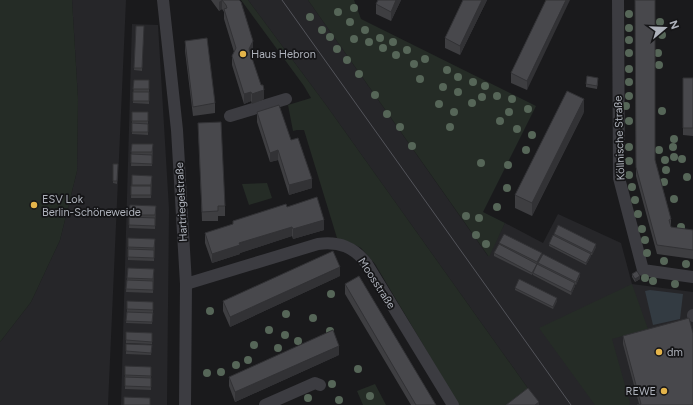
<svg xmlns="http://www.w3.org/2000/svg" width="693" height="405" font-family="Figtree,sans-serif">
<style>
.built{fill:#262629}
.green{fill:#252c26}
.water{fill:#333b42}
.lines{fill:none;stroke-linecap:round;stroke-linejoin:round}
.minor{stroke:#3c3c41;stroke-width:12}
.tram{stroke:#53545a;stroke-width:1}
.tree{fill:#566658}
.wall{fill:#3e3e41}
.shaded-wall{fill:#323235}
.building{fill:#48484c;stroke:#323235}
.poi-dot{fill:#e4b44a;stroke:#151517;stroke-width:1.5}
.labels{text-anchor:middle;stroke-width:3.5;stroke-linejoin:round;paint-order:stroke}
.poi-label{font-size:11px;fill:#aeb2bb;stroke:#151517;text-anchor:start}
.street-label{font-size:11px;fill:#aeb2bb;stroke:#151517}
</style>
<rect width="100%" height="100%" fill="#1a1a1c"/>
<path class="built" d="M72,0h54l-18,405h-108v-63l31,-40 29,-62 17,-69 1,-72z
M248,0h60l180,256 17,-33 38,20 15,-29 63,29 11,41 61,8v113h-175l14,-11 -206,-289z
M132,24l26,1 11,184 -2,196h-46z"/>
<path class="green" d="M0,0h72l6,99 -1,72 -17,69 -29,62 -31,40z
M241,0h7l78,105 206,289 -14,11h-59l-84,-141 -14,-16 -12,-6 -12,-4 -33,-108h-7l-4,1 -5,-26 23,-7 -7,-12z
M308,0h46l7,19 175,87 -53,106 22,11 -16,34z
M267,183l5,15 -23,7 -7,-21z
M632,284l16,45 -36,10 18,64 -1,2h-34l-56,-77z
M375,384l11,21h-23l-6,-14z"/>
<path class="water" d="M650,290l33,4 -3,25 -27,6 -8,-34z"/>
<g class="lines">
<path class="minor" d="M163,0l14,130 9,154 -1,121
M618,0l1,178 24,92 50,7
M230,116l56,-17
M186,284l132,-40c21,-3 36,3 49,20l86,141
M693,315v1
M265,405l50,-22 5,2"/>
<path class="tram" d="M282,0l289,405"/>
</g>
<g class="tree">
<circle cx="354" cy="8" r="4"/>
<circle cx="338" cy="12" r="4"/>
<circle cx="629" cy="14" r="4"/>
<circle cx="310" cy="17" r="4"/>
<circle cx="350" cy="22" r="4"/>
<circle cx="660" cy="22" r="4"/>
<circle cx="629" cy="28" r="4"/>
<circle cx="322" cy="30" r="4"/>
<circle cx="365" cy="30" r="4"/>
<circle cx="662" cy="35" r="4"/>
<circle cx="330" cy="37" r="4"/>
<circle cx="380" cy="38" r="4"/>
<circle cx="354" cy="39" r="4"/>
<circle cx="629" cy="40" r="4"/>
<circle cx="369" cy="42" r="4"/>
<circle cx="393" cy="42" r="4"/>
<circle cx="383" cy="48" r="4"/>
<circle cx="337" cy="49" r="4"/>
<circle cx="407" cy="50" r="4"/>
<circle cx="629" cy="53" r="4"/>
<circle cx="658" cy="53" r="4"/>
<circle cx="396" cy="55" r="4"/>
<circle cx="425" cy="59" r="4"/>
<circle cx="347" cy="60" r="4"/>
<circle cx="414" cy="64" r="4"/>
<circle cx="659" cy="65" r="4"/>
<circle cx="629" cy="69" r="4"/>
<circle cx="447" cy="70" r="4"/>
<circle cx="359" cy="74" r="4"/>
<circle cx="458" cy="77" r="4"/>
<circle cx="420" cy="79" r="4"/>
<circle cx="473" cy="82" r="4"/>
<circle cx="629" cy="82" r="4"/>
<circle cx="485" cy="86" r="4"/>
<circle cx="443" cy="87" r="4"/>
<circle cx="458" cy="92" r="4"/>
<circle cx="375" cy="95" r="4"/>
<circle cx="497" cy="96" r="4"/>
<circle cx="629" cy="96" r="4"/>
<circle cx="482" cy="97" r="4"/>
<circle cx="512" cy="99" r="4"/>
<circle cx="472" cy="103" r="4"/>
<circle cx="439" cy="104" r="4"/>
<circle cx="626" cy="106" r="4"/>
<circle cx="528" cy="109" r="4"/>
<circle cx="662" cy="111" r="4"/>
<circle cx="454" cy="112" r="4"/>
<circle cx="509" cy="112" r="4"/>
<circle cx="387" cy="114" r="4"/>
<circle cx="500" cy="121" r="4"/>
<circle cx="629" cy="121" r="4"/>
<circle cx="400" cy="127" r="4"/>
<circle cx="450" cy="127" r="4"/>
<circle cx="517" cy="129" r="4"/>
<circle cx="532" cy="135" r="4"/>
<circle cx="674" cy="139" r="4"/>
<circle cx="412" cy="146" r="4"/>
<circle cx="629" cy="147" r="4"/>
<circle cx="673" cy="147" r="4"/>
<circle cx="526" cy="150" r="4"/>
<circle cx="659" cy="150" r="4"/>
<circle cx="674" cy="157" r="4"/>
<circle cx="682" cy="159" r="4"/>
<circle cx="665" cy="160" r="4"/>
<circle cx="629" cy="161" r="4"/>
<circle cx="481" cy="163" r="4"/>
<circle cx="508" cy="165" r="4"/>
<circle cx="666" cy="170" r="4"/>
<circle cx="629" cy="175" r="4"/>
<circle cx="687" cy="177" r="4"/>
<circle cx="664" cy="182" r="4"/>
<circle cx="632" cy="187" r="4"/>
<circle cx="507" cy="188" r="4"/>
<circle cx="674" cy="199" r="4"/>
<circle cx="635" cy="200" r="4"/>
<circle cx="497" cy="207" r="4"/>
<circle cx="638" cy="214" r="4"/>
<circle cx="466" cy="216" r="4"/>
<circle cx="479" cy="218" r="4"/>
<circle cx="681" cy="227" r="4"/>
<circle cx="642" cy="229" r="4"/>
<circle cx="476" cy="235" r="4"/>
<circle cx="645" cy="240" r="4"/>
<circle cx="486" cy="244" r="4"/>
<circle cx="647" cy="253" r="4"/>
<circle cx="664" cy="261" r="4"/>
<circle cx="686" cy="264" r="4"/>
<circle cx="645" cy="278" r="4"/>
<circle cx="653" cy="281" r="4"/>
<circle cx="675" cy="284" r="4"/>
<circle cx="331" cy="294" r="4"/>
<circle cx="210" cy="311" r="4"/>
<circle cx="286" cy="314" r="4"/>
<circle cx="313" cy="318" r="4"/>
<circle cx="269" cy="330" r="4"/>
<circle cx="330" cy="331" r="4"/>
<circle cx="285" cy="335" r="4"/>
<circle cx="298" cy="341" r="4"/>
<circle cx="254" cy="345" r="4"/>
<circle cx="278" cy="348" r="4"/>
<circle cx="248" cy="360" r="4"/>
<circle cx="236" cy="365" r="4"/>
<circle cx="358" cy="369" r="4"/>
<circle cx="221" cy="372" r="4"/>
<circle cx="207" cy="373" r="4"/>
<circle cx="332" cy="384" r="4"/>
<circle cx="370" cy="396" r="4"/>
<circle cx="308" cy="398" r="4"/>
<circle cx="339" cy="400" r="4"/>
</g>
<path class="wall" d="M211,0h28l14,51 -2,4 13,44 -12,5 -1,-3 -7,3 -12,-39v-9l2,-4 -10,-33v-7l-2,-3 -3,2z
M401,0l-10,21 -15,-7v-10z
M463,0h24l-27,55 -15,-7v-10z
M546,0l-19,90 -16,-7v-10z
M635,0l20,160 16,59v8l22,3v29l-36,-5 -21,-78z
M136,26h8l-2,45 -8,-1z
M185,41l30,62v10l-22,3 -8,-65z
M683,78h10v58l-10,-1z
M134,80h15v24l-16,-1z
M598,81l-1,8 -11,-2v-3z
M132,112h16v23l-16,-1z
M257,112l34,28 21,48 -23,7 -11,-35 -8,2 -13,-40z
M584,112l-52,104 -17,-8v-13z
M198,123l27,83v10h-7v5h-16z
M132,144h21l-1,22h-21z
M113,164h5l-1,20 -4,-1z
M132,175l20,1 -1,22h-20z
M130,205l26,1 -1,23 -26,-1z
M287,207l37,23 -31,9 -1,-3 -52,17v1l-28,9 -7,-20v-10l28,-8v-4z
M554,234l42,13 -4,8h-1v1l-5,9 -37,-19v-2l5,-9z
M128,238l27,1 -1,22 -26,-1z
M499,243l43,13 38,20 -4,9 -1,-1v2l-4,9 -38,-20v-2l-1,2 -38,-19v-3l5,-8z
M128,268l26,1 -1,24 -27,-1z
M632,274l8,5 -5,3 -3,-5z
M340,276l-110,51 -7,-16v-10z
M345,284l91,121h-25l-66,-111z
M515,288l42,13 -4,8 -38,-19z
M127,301l26,1v11l-26,-1z
M127,312l26,1 -1,11 -26,-1z
M126,332l26,1v11l-26,-1z
M623,336l70,69 -54,-1 -16,-60z
M126,344l26,1 -1,10 -25,-1z
M339,355l-104,47 -6,-16v-9z
M151,367v23l-26,-1v-14z"/>
<path class="shaded-wall" d="M222,0v9l-3,2v-9z
M396,0h5l-10,21v-9z
M482,0h5l-27,55v-9z
M566,0h4l-43,90v-9z
M253,41v10l-4,8v-10z
M264,90v9l-12,5v-10z
M251,92v9l-7,3v-10z
M584,99v13l-52,104v-13z
M278,150v10l-8,2v-9z
M312,179v9l-23,7v-10z
M324,220v10l-31,9v-10z
M292,227v9l-52,17v1l-28,9v-9l27,-11z
M596,244v3l-4,8v-2z
M542,253v3l-5,9v-3z
M591,254v2l-5,9v-2z
M340,267v9l-110,51v-10z
M580,273v3l-4,9v-3z
M640,276v3l-5,3v-3z
M575,283v3l-4,9v-3z
M557,298v3l-4,8v-2z
M339,346v9l-104,47v-10z
M539,402v3h-4z"/>
<path class="building" d="M222,0h17l2,2 12,39 -4,8 12,36h2l1,5 -12,4 -1,-2 -7,2 -12,-38 4,-8 -12,-39 3,-1 -1,-3z
M378,0h18l-5,12 -15,-8z
M463,0h19l-22,46 -15,-8z
M546,0h20l-39,81 -16,-8z
M635,0h20v160l16,59 -2,1 2,7 22,3v20l-36,-5 -21,-78z
M136,26h8l-2,42h-8z
M207,38l8,65 -22,4 -8,-66z
M587,76l11,2 -1,8 -11,-2z
M683,78h10v50h-10z
M134,80h15v9h-16z
M567,91l17,8 -52,104 -17,-8z
M133,92h16v9h-16z
M279,105l12,35 7,-2 14,41 -23,6 -11,-35 -8,3 -13,-41z
M132,112h16v9h-16z
M221,122l4,84h-7v5l-16,1 -4,-89z
M132,123l16,1v8h-16z
M132,144h21l-1,8h-21z
M131,154l21,1v9l-21,-1z
M113,164h5l-1,17h-4z
M132,175l20,1 -1,9h-19z
M131,186h20v9h-20z
M317,197l7,23 -31,9 -1,-2 -53,16 1,2 -28,9 -7,-21 28,-9v-3l53,-17 1,3z
M130,205l26,1 -1,9h-26z
M129,217l26,1v8l-26,-1z
M558,225l38,19 -4,9 -38,-19z
M504,234l38,19 -5,9 -38,-19z
M553,235l38,19 -5,9 -37,-19z
M128,238l27,1 -1,9 -26,-1z
M499,244l38,20 -5,9 -38,-20z
M128,249l26,1v8l-26,-1z
M333,251l7,16 -110,50 -7,-16z
M543,254l37,19 -4,9 -38,-19z
M537,264l38,19 -4,9 -38,-19z
M128,268l26,1 -1,10 -26,-1z
M637,271l3,5 -5,3 -3,-5z
M359,276l77,129h-20l-71,-121z
M519,279l38,19 -4,9 -38,-19z
M127,280l26,1v9l-27,-1z
M127,301l26,1v8l-26,-1z
M127,312l26,1 -1,9 -26,-1z
M689,318l4,15v72h-56l4,-1 -18,-68z
M333,330l6,16 -104,46 -6,-15z
M126,332l26,1v9l-26,-2z
M126,344l26,1 -1,8 -25,-2z
M125,366l26,1v9l-26,-1z
M125,377l26,1v9l-26,-1z
M528,388l11,14 -4,3h-29z
M124,397l26,1v7h-26z"/>
<g class="poi-dot">
<circle cx="243" cy="54" r="4"/>
<circle cx="34" cy="205" r="4"/>
<circle cx="659" cy="352" r="4"/>
<circle cx="664" cy="391" r="4"/>
</g>
<g class="labels">
<g class="poi-label">
<text x="251" y="58">Haus Hebron</text>
<text x="42" y="203">ESV Lok<tspan x="42" dy="13">Berlin-Schöneweide</tspan></text>
<text x="667" y="356">dm</text>
<text x="656" y="395" text-anchor="end">REWE</text>
</g>
<g class="street-label">
<text transform="translate(619 138) rotate(-92)" y="4">Köllnische Straße</text>
<text transform="translate(181 202) rotate(-93)" y="4">Hartriegelstraße</text>
<text transform="translate(377 283) rotate(57)" y="4">Moosstraße</text>
</g>
</g>
<g transform="translate(665 28) rotate(71)" stroke="#151517" stroke-width="3" paint-order="stroke">
<path d="M0-3L7 15L0 10L-7 15Z" fill="#aeb2bb"/>
<text y="-6" font-size="11" font-weight="bold" text-anchor="middle" fill="#aeb2bb">N</text>
</g>
</svg>
